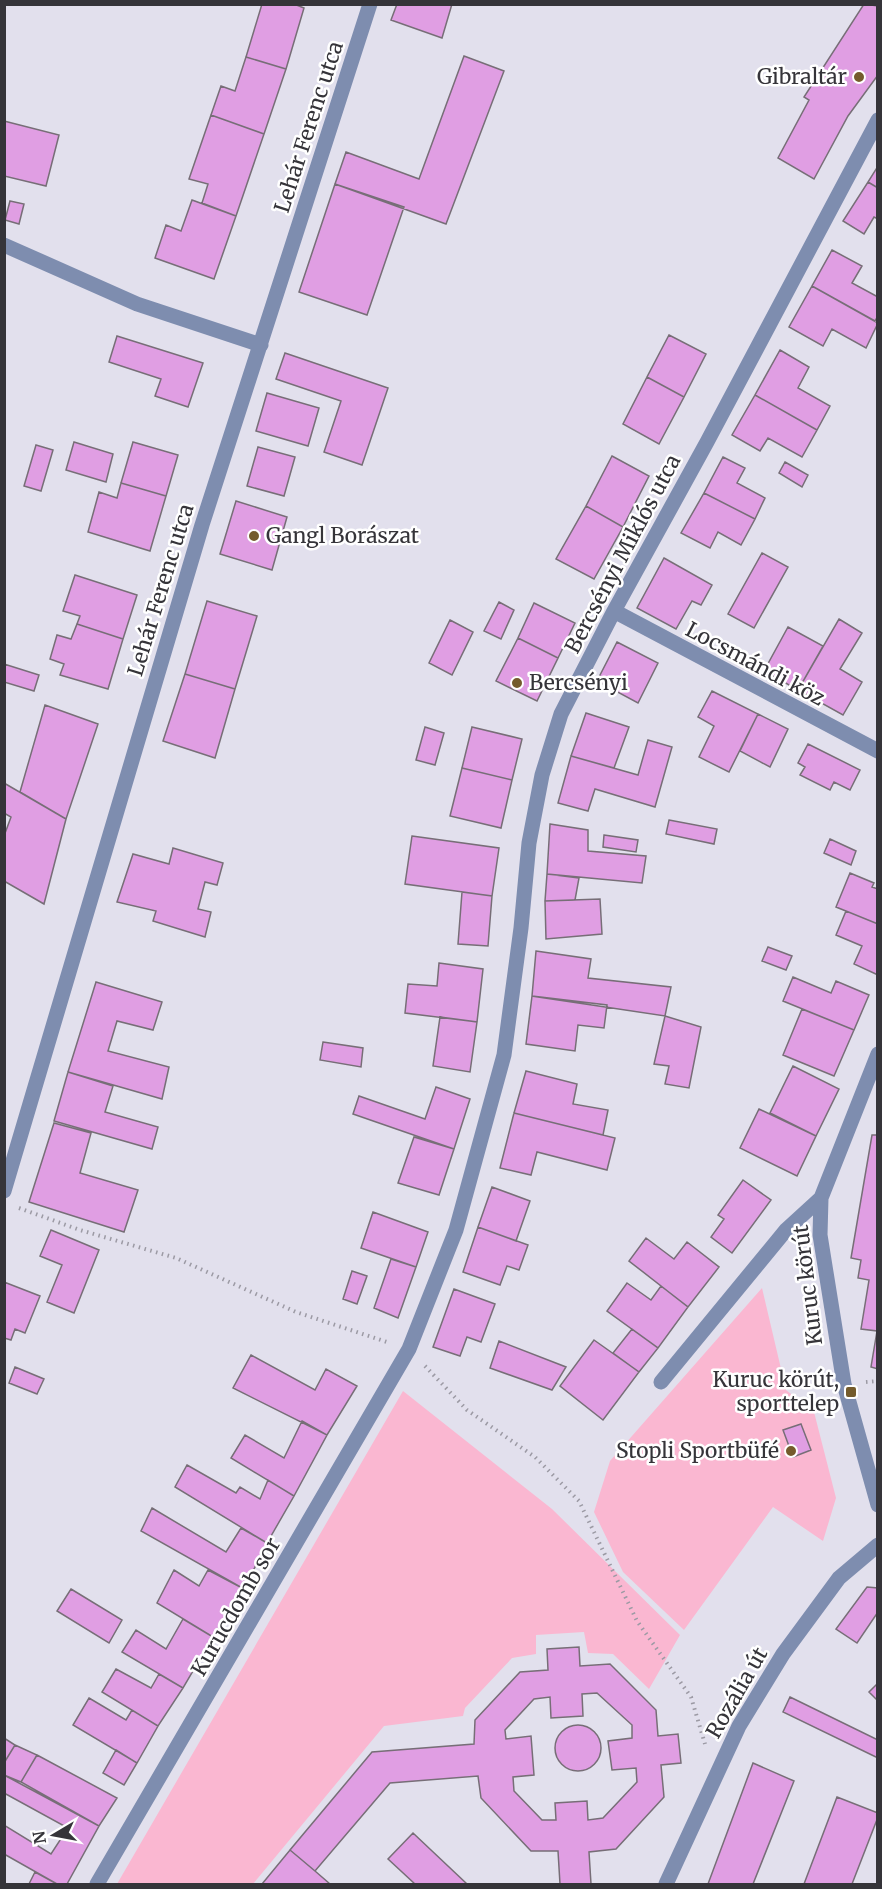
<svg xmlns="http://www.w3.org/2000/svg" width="882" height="1889" font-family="Merriweather,serif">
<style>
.green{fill:#fab7d1}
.building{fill:#e09ee3;stroke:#776e77;stroke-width:1.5;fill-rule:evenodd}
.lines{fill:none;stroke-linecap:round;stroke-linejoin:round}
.path{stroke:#9c9aa4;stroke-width:4;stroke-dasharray:1.5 4.5;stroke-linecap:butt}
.minor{stroke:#7e8daf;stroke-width:15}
.poi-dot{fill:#745b2c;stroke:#fff;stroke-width:2}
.labels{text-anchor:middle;stroke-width:5;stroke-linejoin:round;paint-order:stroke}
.poi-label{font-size:21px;fill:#353439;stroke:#fff;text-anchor:end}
.street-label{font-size:21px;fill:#353439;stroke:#fff}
</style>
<rect width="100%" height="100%" fill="#e2e0ed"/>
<path class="green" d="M762,1288l24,102 28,22 22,86 -13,43 -50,-34 -89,123 -61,-58 -29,-60 16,-51z
M403,1391l149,118 128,126 -31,54 -36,-35 -25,-1 -4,-21 -48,3v19l-24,4 -47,50 -2,8 -79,10 -131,158h-136z"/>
<path class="building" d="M262,4h32l10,4 -18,61 -40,-12z
M397,4h55l-10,34 -51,-18z
M864,4l14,2v69l-30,41 -34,63 -36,-21 31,-58 -5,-3z
M464,56l40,15 -58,153 -111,-40 11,-32 73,27z
M246,57l40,12 -22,65 -53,-19 10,-29 14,5z
M211,115l53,19 -28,82 -34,-13 6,-19 -19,-5z
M4,121l55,14 -13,51 -42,-10z
M878,166v22l-10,-6z
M868,182l10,6v31l-4,-2 -10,17 -21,-13z
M335,184l69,23 -37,108 -68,-23z
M192,200l44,16 -22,63 -59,-21 11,-33 15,6z
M10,201l14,3 -5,20 -14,-4z
M832,250l30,16 -10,17 26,14v19l-3,5 -63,-35z
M812,286l66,37 -12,25 -34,-19 -9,17 -34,-19z
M669,335l37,19 -22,43 -37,-20z
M117,336l86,27 -15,44 -33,-11 6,-17 -52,-17z
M780,350l29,17 -11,21 32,18 -13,24 -62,-35z
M285,353l103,35 -26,77 -38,-13 17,-51 -65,-22z
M647,377l37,20 -25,47 -36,-20z
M267,393l52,15 -11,38 -52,-15z
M755,395l62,35 -15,27 -34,-19 -8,13 -28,-16z
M74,442l39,12 -7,28 -40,-12z
M133,442l45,13 -12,41 -45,-13z
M36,445l17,5 -12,41 -17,-5z
M258,447l37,10 -11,39 -37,-10z
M612,456l37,20 -26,51 -37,-21z
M723,457l22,11 -8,15 28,15 -10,21 -51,-26z
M785,462l23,13 -6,12 -23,-14z
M121,483l45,13 -16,55 -62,-19 11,-40 18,6z
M704,493l51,26 -14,26 -23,-13 -8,16 -29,-15z
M236,501l51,16 -15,53 -52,-16z
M586,506l37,21 -29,52 -38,-20z
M762,553l26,14 -34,61 -26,-14z
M664,558l48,27 -11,20 -9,-4 -16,28 -39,-21z
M75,575l62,20 -14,44 -46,-15 3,-8 -17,-5z
M207,601l50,15 -22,73 -50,-15z
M499,602l15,8 -13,29 -17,-8z
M534,603l41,20 -17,35 -40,-20z
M839,619l23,14 -22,36 22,13 -19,33 -45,-25z
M450,620l23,12 -21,43 -23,-12z
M77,624l46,15 -15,50 -48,-14 4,-11 -14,-5 7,-24 14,4z
M788,627l35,19 -25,44 -34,-19z
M518,638l40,20 -21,43 -41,-20z
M617,642l41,21 -20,40 -41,-22z
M4,664l35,11 -5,16 -30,-9z
M185,674l50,15 -20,69 -52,-17z
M712,691l46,23 -29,58 -30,-15 15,-31 -16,-9z
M45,705l53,19 -32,95 -46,-27z
M586,713l43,14 -15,41 -43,-12z
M758,714l30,15 -18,38 -30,-16z
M425,727l19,6 -9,32 -19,-5z
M472,727l50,12 -10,41 -50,-12z
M648,740l24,7 -17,60 -60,-18 -7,22 -30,-8 13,-47 67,19z
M808,744l52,26 -10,20 -16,-8 -4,8 -30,-15 5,-8 -7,-4z
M462,768l50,12 -11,48 -51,-12z
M4,783l62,36 -22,85 -40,-23v-45l7,-19 -7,-4z
M669,820l48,9 -3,15 -48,-10z
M550,824l38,6v21l58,5 -4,27 -95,-9z
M604,835l34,5 -2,12 -33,-5z
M412,836l87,12 -7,48 -87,-12z
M830,839l26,12 -5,14 -27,-12z
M173,848l50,15 -6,22 -12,-3 -7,27 13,3 -6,25 -52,-16 3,-10 -39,-9 16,-48 36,10z
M850,873l24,10 -2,4 6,2v35l-42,-17z
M547,874l32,4 -4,22 -30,1z
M462,892l30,4 -4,50 -30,-2z
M600,899l2,35 -56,5 -1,-38z
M846,911l32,13v51l-24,-11 8,-18 -26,-11z
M768,947l24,9 -6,14 -24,-9z
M536,951l55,8 -3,19 83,9 -6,29 -133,-20z
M439,963l44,6 -6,53 -72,-9 3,-29 29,2z
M793,977l38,16 5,-12 33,14 -15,35 -71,-29z
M96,982l66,20 -9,28 -36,-9 -9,30 61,16 -7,32 -94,-27z
M532,996l75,9 -3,23 -26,-3 -3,26 -49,-7z
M802,1009l52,21 -20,46 -51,-21z
M665,1016l36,11 -12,61 -24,-4 4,-18 -15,-2z
M440,1017l37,5 -7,50 -37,-6z
M323,1042l40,6 -2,19 -41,-7z
M793,1066l46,23 -23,47 -46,-23z
M526,1071l51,13 -4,20 35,6 -5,25 -89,-22z
M68,1072l45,14 -8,26 53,15 -6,22 -98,-28z
M436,1087l34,12 -16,50 -101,-35 6,-18 66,23z
M759,1109l57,27 -19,40 -57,-28z
M514,1113l101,25 -8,32 -70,-18 -6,23 -31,-7z
M54,1123l37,10 -11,40 58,17 -14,42 -95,-30z
M872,1135h6v234l-7,-2 6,-36 -16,-2 8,-49 -11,-2 3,-18 -10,-2z
M414,1137l40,12 -15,46 -41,-12z
M743,1180l28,20 -39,53 -21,-16 13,-18 -6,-4z
M492,1187l38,14 -14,40 -38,-14z
M373,1212l55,20 -12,35 -55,-19z
M478,1227l50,18 -9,25 -12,-4 -7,19 -37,-13z
M51,1230l48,20 -25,63 -27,-11 15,-37 -22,-9z
M646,1238l28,21 13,-17 32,25 -31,40 -59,-46z
M391,1259l25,8 -18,51 -24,-10z
M352,1271l15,5 -10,28 -14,-5z
M4,1282l36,14 -15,37 -10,-4 -4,11 -7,-2z
M627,1283l24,17 10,-14 27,21 -30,41 -51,-37z
M454,1289l41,15 -14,38 -14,-5 -7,19 -27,-9z
M632,1329l26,19 -19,24 -26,-19z
M594,1340l45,32 -36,48 -43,-34z
M499,1341l67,26 -14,23 -62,-22z
M251,1355l64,35 11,-21 31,17 -30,49 -94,-47z
M15,1367l29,12 -7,15 -28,-11z
M302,1421l25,14 -33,61 -63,-38 14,-23 39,23z
M801,1424l10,26 -18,7 -10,-27z
M187,1465l49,28 4,-6 20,12 8,-19 26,16 -27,47 -92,-56z
M152,1508l74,44 15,-24 26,15 -23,46 -103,-58z
M174,1570l25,16 9,-16 36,19 -31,48 -56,-34z
M867,1587l11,1v24l-21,31 -21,-14z
M71,1589l51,31 -13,23 -52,-32z
M183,1619l30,18 -30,51 -61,-36 14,-22 30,19z
M579,1647l1,19 30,-2 46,46 2,26 20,-2 3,29 -20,2 3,32 -48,52 -27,3 2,32h-31l-2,-33h-27l-50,-53 -3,-22 -88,7 -75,88 -25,-21 82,-98 102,-8 1,-24 45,-48 28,-2 -1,-21zM597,1693l35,32v13l-24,3 4,29 24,-2 1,14 -34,36 -15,2 -1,-19 -32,2 1,17h-14l-28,-29 -1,-14 21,-2 -3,-39 -25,3 -1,-9 29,-31 16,-2 1,21 32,-2 -1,-22z
M116,1669l35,19 8,-14 24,14 -25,38 -56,-34z
M878,1683v18l-9,-9z
M790,1697l88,43v18l-95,-46z
M89,1698l37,22 6,-10 26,16 -21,37 -64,-38z
M555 1748a23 23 0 1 1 46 0a23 23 0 1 1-46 0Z
M4,1738l11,7 -11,18z
M15,1745l22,10 -16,27 -17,-7v-12z
M116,1750l21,13 -13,22 -21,-12z
M37,1755l80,43 -18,28 -78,-44z
M753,1763l41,18 -41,103h-45z
M4,1775l95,51 -32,58h-10l-53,-30v-29l47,29 17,-26 -64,-35z
M837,1797l41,16v4l-26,67h-48z
M413,1833l54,51h-52l-27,-25z
M290,1850l25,21 15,13h-68z
M35,1872l22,12h-28z"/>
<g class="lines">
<path class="path" d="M19,1208l61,22 96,28 120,54 91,30
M425,1366l42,44 68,47 44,44 58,120 54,76 14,47
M866,1382l12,-1"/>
<path class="minor" d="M4,245l133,59 124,41
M614,611l264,140
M878,1054l-57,144 -1,37 24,149 34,121
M4,1191l198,-666 168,-521
M661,1382l125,-152 35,-32
M97,1884l312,-535 47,-119 48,-175 17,-127 8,-85 13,-68 19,-61 53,-103 93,-169 171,-322
M666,1884l73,-158 44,-72 56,-76 39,-33"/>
</g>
<g class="poi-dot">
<circle cx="859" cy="77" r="6"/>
<circle cx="254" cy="536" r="6"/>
<circle cx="517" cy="683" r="6"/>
<rect x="845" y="1386" width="12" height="12" rx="3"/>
<circle cx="791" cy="1451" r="6"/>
</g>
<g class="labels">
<g class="poi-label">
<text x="847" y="84">Gibraltár</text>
<text x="266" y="543" text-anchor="start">Gangl Borászat</text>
<text x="529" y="690" text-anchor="start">Bercsényi</text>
<text x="839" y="1387">Kuruc körút,<tspan x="839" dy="24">sporttelep</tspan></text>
<text x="779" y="1458">Stopli Sportbüfé</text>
</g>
<g class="street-label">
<text transform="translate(309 127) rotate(-72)" y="7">Lehár Ferenc utca</text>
<text transform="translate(623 554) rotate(-62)" y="7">Bercsényi Miklós utca</text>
<text transform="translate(161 590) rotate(-73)" y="7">Lehár Ferenc utca</text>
<text transform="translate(755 664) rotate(28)" y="7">Locsmándi köz</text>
<text transform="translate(808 1285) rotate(-97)" y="7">Kuruc körút</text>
<text transform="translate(236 1607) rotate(-60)" y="7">Kurucdomb sor</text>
<text transform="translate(737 1693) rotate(-60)" y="7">Rozália út</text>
</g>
</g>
<rect width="882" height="1889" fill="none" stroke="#353439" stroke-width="12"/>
<g transform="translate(54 1835) rotate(260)" stroke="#ffffff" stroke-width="4.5" paint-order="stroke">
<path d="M0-4.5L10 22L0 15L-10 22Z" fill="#353439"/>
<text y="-9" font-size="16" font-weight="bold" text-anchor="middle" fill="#353439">N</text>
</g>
</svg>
